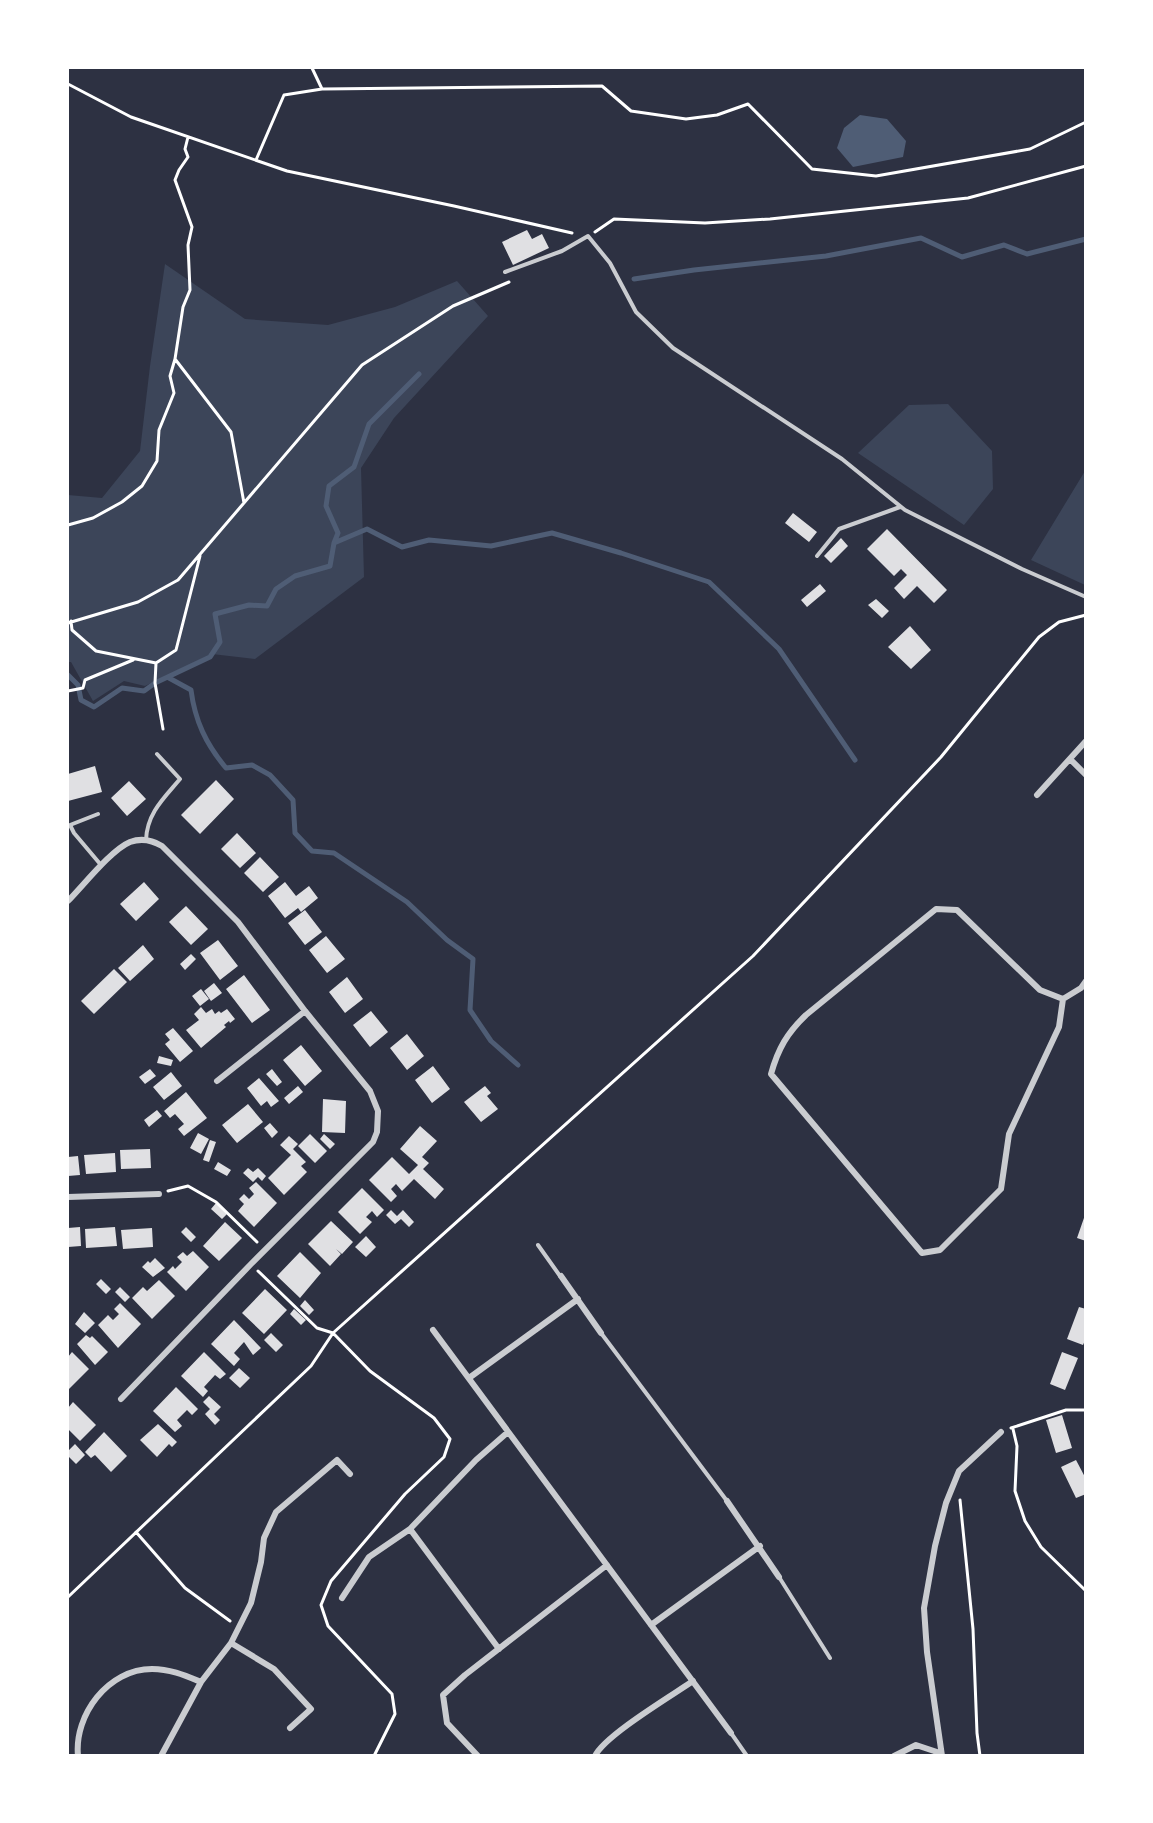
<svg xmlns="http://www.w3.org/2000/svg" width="1153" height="1823" font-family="'Sofia Sans Condensed',sans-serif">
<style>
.green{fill:#3c4559}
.water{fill:#4f5d75}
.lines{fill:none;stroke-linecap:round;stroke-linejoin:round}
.stream{stroke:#4f5d75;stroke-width:5}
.building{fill:#e0e0e3}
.path{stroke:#fff;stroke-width:3}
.service{stroke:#caccd0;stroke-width:4}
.minor{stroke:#caccd0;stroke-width:6}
</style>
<rect width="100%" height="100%" fill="#2d3142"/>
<path class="green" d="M165,264l80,55 83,6 67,-18 62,-26 31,35 -94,102 -33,50 3,109 -109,82 -43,-5 -67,32 -21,-5 -31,20 -22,-39h-3v-167l34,3 38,-47 10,-85z
M948,404l44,47 1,38 -29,36 -106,-72 51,-48z
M1085,471l1,114h-1l-54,-25z"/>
<path class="water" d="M860,115l27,4 19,22 -3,16 -50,10 -16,-19 7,-20z"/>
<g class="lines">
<path class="stream" d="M634,279l60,-9 132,-14 95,-18 41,19 42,-12 23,9 59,-15
M334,543l4,-10 -12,-27 3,-20 25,-19 15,-43 50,-50
M68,675l10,10 3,15 13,7 28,-19 22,3 11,-8 55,-26 10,-15 -5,-28 34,-9 18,1 9,-17 19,-13 35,-10 4,-23 33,-14 35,18 27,-7 62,6 61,-13 69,20 88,29 70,67 76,111
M169,678l22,12c4,31 15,54 35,78l26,-3 18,10 23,25 2,33 17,18 22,2 73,49 40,38 26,19 -3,51 21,31 27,24"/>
</g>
<path class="building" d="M527,230l5,9 10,-5 7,14 -36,17 -11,-23z
M793,513l24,19 -8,10 -24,-19z
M887,529l60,61 -13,13 -17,-17 -13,13 -10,-11 13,-13 -6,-6 -7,7 -27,-27z
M841,538l7,8 -17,17 -7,-7z
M820,584l6,7 -19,16 -6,-7z
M876,599l13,12 -7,7 -14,-13z
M910,626l21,24 -20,19 -23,-22z
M95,766l7,26 -34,9v-27z
M216,780l18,19 -34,35 -19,-19z
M129,781l17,18 -19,17 -16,-18z
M237,833l19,20 -16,15 -19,-19z
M260,857l19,20 -16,15 -19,-19z
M144,882l15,17 -23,22 -16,-17z
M285,882l11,14 13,-10 9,12 -17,14 -3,-4 -13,10 -17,-22z
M186,906l22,23 -17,16 -22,-23z
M305,910l17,22 -17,13 -17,-22z
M326,936l19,23 -18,14 -18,-23z
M218,940l20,26 -18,14 -20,-27z
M143,945l11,14 -24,22 -12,-13z
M191,954l5,5 -11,11 -5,-6z
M114,969l13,13 -33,32 -13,-13z
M244,975l26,35 -18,13 -26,-34z
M347,977l16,22 -18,14 -16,-21z
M214,983l8,10 -11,8 -7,-10z
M201,989l8,10 -9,7 -8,-10z
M201,1007l5,6 6,-4 3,5 4,-3 2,2 6,-4 8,10 -5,4 -1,-2 -5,4 2,2 -25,21 -15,-18 13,-10 -5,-6z
M371,1011l17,21 -18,15 -17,-22z
M173,1028l20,23 -13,11 -15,-18 5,-4 -5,-6z
M407,1034l17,22 -17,14 -17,-22z
M301,1045l21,26 -17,15 -22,-26z
M159,1056l14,4 -2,6 -14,-3z
M433,1066l17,23 -18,14 -17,-23z
M150,1069l6,7 -11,8 -6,-7z
M272,1069l10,13 -5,4 -11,-12z
M171,1072l11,14 -18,14 -11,-13z
M259,1078l20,23 -8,6 -4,-6 -6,5 -14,-18z
M298,1086l5,6 -14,12 -5,-6z
M485,1086l6,7 -4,3 11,13 -17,13 -17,-20z
M186,1092l21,26 -23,18 -6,-7 6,-5 -9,-10 -5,4 -6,-7z
M323,1099l23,2 -1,32 -23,-1z
M248,1104l15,18 -26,21 -15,-18z
M157,1110l5,6 -13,11 -5,-7z
M270,1123l8,9 -6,6 -8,-10z
M420,1126l17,15 -15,16 7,6 -6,6 21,20 -9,10 -21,-20 -12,12 -6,-7 -5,5 6,7 -6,6 -22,-22 23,-23 17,17 9,-9 -18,-16z
M198,1133l11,6 -8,15 -11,-6z
M310,1134l17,17 -12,12 -17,-17z
M324,1134l11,10 -5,5 -10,-10z
M289,1136l9,8 -5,5 13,13 -5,4 6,6 -23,23 -16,-17 23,-23 -11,-10z
M210,1140l6,2 -7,20 -6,-2z
M150,1149l1,19 -30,1 -1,-19z
M115,1153l1,19 -30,2 -2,-19z
M78,1156l2,19 -12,1v-19z
M218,1162l13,8 -4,6 -13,-7z
M248,1168l5,4 5,-4 8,8 -4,5 -4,-4 -5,5 -10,-9z
M256,1182l21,21 -23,24 -16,-16 6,-7 -5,-5 5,-5 5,5 5,-5 -5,-6z
M362,1188l22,22 -7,7 -5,-6 -6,6 6,5 -12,12 -22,-22z
M216,1203l11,11 -5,5 -11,-10z
M391,1210l6,6 6,-6 11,12 -5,5 -8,-8 -6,5 -9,-9z
M1085,1215h1v26l-9,-3z
M331,1221l22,21 -11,12 -6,-5 5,5 -11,12 -22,-22z
M225,1222l17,16 -23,23 -16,-15z
M80,1227l1,19 -13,1v-19z
M115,1227l2,19 -31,2 -1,-19z
M186,1227l10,10 -5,5 -10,-10z
M152,1228l1,19 -30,2 -2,-19z
M366,1236l10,11 -10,10 -11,-10z
M193,1251l16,16 -23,24 -19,-19 6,-6 2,3 7,-7 -5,-5 6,-5 4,4z
M300,1252l21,21 -21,25 -23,-22z
M155,1258l10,10 -12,9 -11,-10 6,-6 2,2z
M101,1279l10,10 -5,5 -10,-10z
M159,1280l16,16 -23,23 -20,-21 11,-11 4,4z
M120,1287l10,10 -5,5 -10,-10z
M265,1289l22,21 -23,24 -22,-21z
M305,1300l9,10 -5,5 -9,-9z
M120,1303l21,21 -23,24 -20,-23 10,-10 5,5 6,-6 -5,-5z
M1079,1307l7,2v29l-3,7 -16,-6z
M294,1309l12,11 -5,5 -11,-11z
M84,1312l11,11 -10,10 -10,-9z
M234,1320l27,28 -8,7 -9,-13 -10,11 6,6 -6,7 -23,-22z
M271,1333l12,12 -7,7 -12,-12z
M86,1335l4,3 2,-2 16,16 -13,13 -18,-21z
M72,1352l17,17 -21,21v-33z
M204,1352l22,22 -6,5 -5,-4 -11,12 4,4 -5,6 -22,-21z
M1062,1352l16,6 -13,32 -15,-6z
M239,1368l11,10 -10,10 -11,-10z
M176,1387l22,22 -6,6 -5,-5 -10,10 5,6 -7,6 -22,-21z
M209,1396l12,11 -7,7 6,6 -5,5 -10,-11 5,-5 -7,-7z
M73,1402l23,23 -16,16 -12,-12v-21z
M1062,1415l10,33 -16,5 -10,-33z
M158,1424l19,18 -5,5 -3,-3 -12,13 -17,-17z
M104,1432l23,24 -16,16 -16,-17 -4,3 -6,-6z
M75,1444l10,11 -9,9 -8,-8v-5z
M1076,1460l10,19v15l-10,4 -15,-31z"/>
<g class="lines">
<path class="path" d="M312,68l10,21 280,-3 29,25 55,8 31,-4 31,-11 64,65 64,7 154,-27 56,-27
M68,84l63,33 156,54 167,35 118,27
M188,137l-3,12 3,8 -9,13 -4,10 17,47 -4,18 2,45 -7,17 -8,52 56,73 13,71
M256,160l28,-65 38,-6
M595,232l19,-13 91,4 65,-4 198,-21 118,-32
M68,525l25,-7 29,-16 20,-16 15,-25 2,-31 15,-37 -4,-17 5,-17
M71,621l1,9 24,21 60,12
M68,623l70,-21 40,-22 184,-215 91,-59 56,-24
M68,691l15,-3 2,-8 48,-20
M163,729l-8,-46 1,-20 20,-13 24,-94
M168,1191l20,-5 28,16 41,40
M258,1271l59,57 16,5 420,-377 188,-199 98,-120 20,-15 27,-7
M1011,1428l55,-18h20
M1013,1429l4,17 -2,45 10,30 16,26 45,44
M960,1500l13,129 4,104 3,23
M136,1532l49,56 45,33
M68,1597l243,-231 22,-33 37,38 64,47 16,21 -6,18 -39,37 -74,87 -10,24 7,21 64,68 3,20 -21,42"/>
<path class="service" d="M505,272l57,-21 26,-15 22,27 26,49 37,36 169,111 63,51 117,59 64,28
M817,556l22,-27 61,-22
M98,814l-28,11 4,8 27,32
M146,840c1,-27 18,-42 34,-61l-23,-25
M538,1245l22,31
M601,1333l126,168
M779,1577l51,81
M731,1733l16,23"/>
<path class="minor" d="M1070,759l16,16
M1037,795l49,-54
M68,901c15,-15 43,-51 62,-59 11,-4 22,-2 32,4l76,76 67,89 65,80 8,20 -1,21 -4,10 -122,122 -130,135
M1063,999l-4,28 -50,107 -8,55 -61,61 -18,3 -151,-179c7,-25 16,-41 35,-59l130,-106 21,1 83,80 23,9 18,-11 5,-7
M217,1081l88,-70
M68,1197l91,-3
M561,1276l40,57
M433,1330l298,403
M469,1378l109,-79
M727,1501l52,76
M410,1529l89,120
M342,1598l27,-41 41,-28 66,-69 32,-28
M651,1625l109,-79
M231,1643l43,26 37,40 -21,19
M78,1756c-4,-41 30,-87 74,-87 18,0 32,6 49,13
M161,1756l40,-74 30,-39 20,-40 10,-41 3,-24 12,-26 61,-52 13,14
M478,1756l-31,-33 -4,-28 22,-20 142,-110
M595,1756c9,-20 76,-60 98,-75
M894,1756l22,-11 24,8
M942,1756l-15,-104 -3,-44 11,-62 11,-43 13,-32 42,-39"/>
</g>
<rect width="1153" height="1823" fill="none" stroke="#ffffff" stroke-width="138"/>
</svg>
